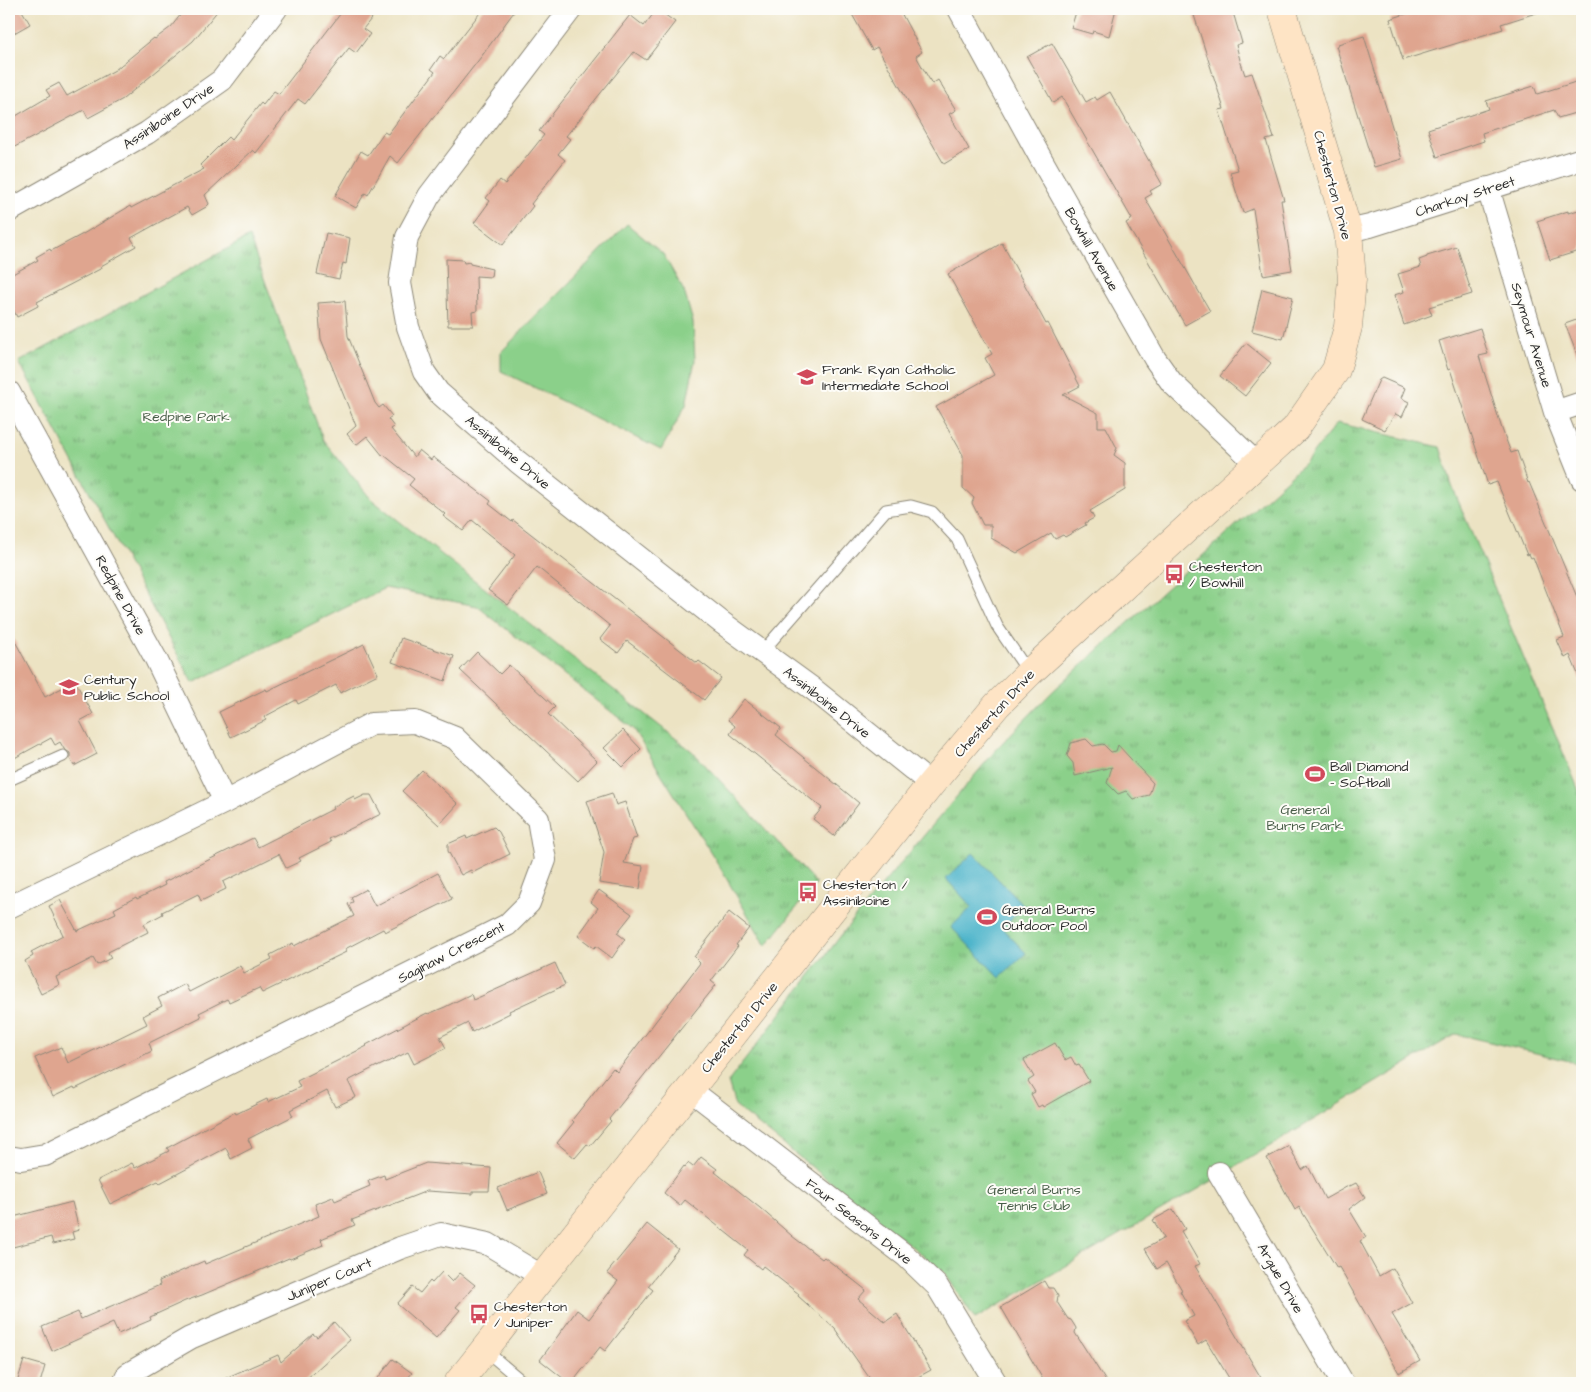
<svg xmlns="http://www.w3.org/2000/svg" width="1591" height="1392" font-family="'Architects Daughter',sans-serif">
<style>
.grass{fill:#8bd08a;stroke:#5b7e5a}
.park{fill:url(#park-tufts);stroke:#5b7e5a}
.water{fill:#4bb4ca;stroke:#3b707a}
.building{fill:#dfa58f}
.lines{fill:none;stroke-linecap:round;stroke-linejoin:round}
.lane-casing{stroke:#8c8777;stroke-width:13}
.street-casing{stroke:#8c8777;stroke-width:24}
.secondary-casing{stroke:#8c8777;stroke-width:29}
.lane{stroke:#fff;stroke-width:11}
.street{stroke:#fff;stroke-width:22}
.secondary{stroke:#fee4c5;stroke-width:28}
.labels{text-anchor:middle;stroke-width:4;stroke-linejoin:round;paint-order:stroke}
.street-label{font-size:14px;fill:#2b2b2b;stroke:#fdfcf7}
.poi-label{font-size:14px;fill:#2b2b2b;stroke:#fdfcf7;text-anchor:start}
.park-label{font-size:14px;fill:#485d48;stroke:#fdfcf7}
</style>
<defs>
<pattern id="park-tufts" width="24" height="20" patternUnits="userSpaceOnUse" patternTransform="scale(1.25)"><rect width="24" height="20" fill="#8bd08a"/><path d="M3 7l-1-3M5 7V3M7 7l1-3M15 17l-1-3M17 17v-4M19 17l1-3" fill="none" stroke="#72a971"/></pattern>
</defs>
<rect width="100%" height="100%" fill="#fdfcf7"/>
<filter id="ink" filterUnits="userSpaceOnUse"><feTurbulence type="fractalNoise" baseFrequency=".02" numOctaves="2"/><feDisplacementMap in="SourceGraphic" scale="10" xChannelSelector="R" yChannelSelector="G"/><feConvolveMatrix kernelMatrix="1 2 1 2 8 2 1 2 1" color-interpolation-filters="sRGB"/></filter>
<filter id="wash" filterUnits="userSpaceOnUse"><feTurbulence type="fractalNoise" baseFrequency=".0096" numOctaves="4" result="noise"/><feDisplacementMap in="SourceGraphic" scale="20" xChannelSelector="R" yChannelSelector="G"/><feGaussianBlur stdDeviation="1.12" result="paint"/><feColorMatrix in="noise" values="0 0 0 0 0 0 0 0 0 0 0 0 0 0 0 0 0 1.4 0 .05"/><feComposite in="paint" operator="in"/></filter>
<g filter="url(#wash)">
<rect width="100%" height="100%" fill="#ece3c3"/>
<path class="grass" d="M627,224l36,30 21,37 9,31 2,38 -9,45 -25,45 -160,-79v-19z"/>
<path class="park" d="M249,237l74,203 48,59 322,253 123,131 -50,63 -51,-87 -82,-130 -156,-123 -92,-18 -192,95 -174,-321z
M1337,423l103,24 12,39 130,312v266l-126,-30 -244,147 -237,138 -31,-47 -209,-166 -7,-24 128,-166 146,-173 51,-52 253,-229z"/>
<path class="water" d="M973,853l51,53 -22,22 24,25 -26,25 -49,-51 21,-20 -26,-28z"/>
<g id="blocks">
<path class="building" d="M9,9h12l9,15 -21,12z
M185,9h34l-26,32 -70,58 -35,19 -4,-8 -75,40v-30l41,-24 -4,-6 13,-7 8,13 48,-26 39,-32 1,1 16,-12z
M344,9h35l-16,20 7,5 -14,19 -7,-5 -44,56 -7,-5 -42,54 -3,-3 -48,45 4,9 -3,3 -14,8 -5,-8 -56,31 5,8 -35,20 1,2 -65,34 1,4 -21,11 -8,-16v-25l29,-16 -2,-3 14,-8 1,2 32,-17 47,-28 1,2 73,-39 -4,-4 28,-28 3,3 30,-37 2,2 11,-14 5,3z
M483,9h33l-35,48 -83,106 -8,-7 -22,39 -3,-2 -9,15 -21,-12 26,-45 7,4 16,-23 4,2 47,-62 -4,-3 9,-13 4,3z
M657,9l18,13 -29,38 -12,-8 -68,84 4,3 -12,15 7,6 -34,44 2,2 -30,39 -29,-22 16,-22 -4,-3 14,-18 5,4 39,-49 -5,-4 91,-116 14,11z
M849,9h50l23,43 -6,4 16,28 6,-4 18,30 -7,4 20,35 -25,15 -67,-117 -5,3z
M1077,9h39l-7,27 -16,-5 -1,3 -21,-6z
M1192,9h40l10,34 -6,2 4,15 5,15 7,-2 22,65 -8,2 18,60h-3l11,70 -29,5 -10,-66 -10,4 -13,-41 8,-2 -19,-60 5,-1z
M1421,9h117l1,3 -38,12 2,5 -100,31 -13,-41z
M1364,36l38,123 -28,8 -38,-121h3l-1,-2z
M1052,43l34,59 9,-5 2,3 13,-8 52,92 -12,7 2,3 -7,4 65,113 -25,14 -59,-102 6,-4 -70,-122 -9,6 -26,-46z
M1582,80v31l-24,7 -4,-8 -72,23 2,8 -47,16 -9,-28 61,-20 -3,-8 48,-15 3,8z
M1582,209v41l-32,10 -13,-39 31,-10v2z
M326,233l24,5 -4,26 -3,-1 -4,16 -22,-5z
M1002,243l44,81 2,-1 32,63 -17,9 35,18v14h8l11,21 -3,7 11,8v27l-35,21 4,7 -9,5 1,2 -21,12 -2,-2 -8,4 -4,-6 -34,20 -26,-15v-13h-8l-11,-22 2,-5 -11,-10v-33l-27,-48 58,-32 -9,-17 7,-4 -44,-80z
M1457,247l15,47 -43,13 3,8 -28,10 -10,-30 10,-3 -6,-18 23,-7 -2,-7 8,-3v-1z
M446,259l17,1 1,3 6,-1v2l22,5 -1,8 -15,-1 1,35 -5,1 1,14h-25z
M1262,289l31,8 -10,42 -31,-8z
M345,301l3,35 27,67 4,5 4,-3 9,11 -4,3 6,8 -3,2 23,28 5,-7 12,10 2,-3 58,44 -2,3 23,18 1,-2 184,143 2,-2 22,17 -17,22 -77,-59 -9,12 -18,-14 10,-13 -73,-59 -29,38 -20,-15 27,-35 -43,-35 -9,11 -20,-15 2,-2 -36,-29 5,-6 -30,-24 -1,1 -16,-20 -11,9 -9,-11 9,-8 -35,-87 -3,-36z
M1582,318v47h-1l-16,-41z
M1480,328l8,26 -9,2 23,73 9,24 6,-2 11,32 1,-1 53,127v75l-12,-29 -5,3 -8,-18 7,-3 -31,-80 -2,1 -2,-4 -2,1 -30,-73 -9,3 -38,-116 -2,1 -9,-29z
M1246,343l25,20 -26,33 -25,-20z
M1382,378l23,10 -4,10 8,4 -7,15 -7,-3 -10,16 -23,-11 17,-39z
M9,630l36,67 30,-16 18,33 -13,7 17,33 -23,12 -4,-7v-6l-6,-4 -4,-7 -5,3 -4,-7 -42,23z
M401,638l53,18 -9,25 -53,-19z
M364,644l14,30 -38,19 -4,-8 -38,19 -2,-4 -32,17 2,3 -35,17 -12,-25 47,-23 1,2z
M477,652l23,22 9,-9 46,42 -7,7 49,47 -19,20 -118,-111z
M744,699l37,29 -5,7 83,68 -25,33 -21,-17 9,-11 -92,-74 5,-8 -7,-6z
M623,730l18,19 -18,18 -19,-19z
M1086,739l7,7 10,-2 8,8 5,-1 2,-6 35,38 -4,12 -16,4 -7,-8 -8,3 -11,-11 5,-16 -37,9 -2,-13 -6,-7 4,-13z
M422,770l36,34 -19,21 -37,-34z
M612,793l4,12 9,-3 12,36 -4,1 -9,24 19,3 -3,23 -41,-6 5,-31 -17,-51z
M365,795h6l10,19 -52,25 2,3 -32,16 2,3 -15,7 -7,-14 -56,28 3,7 -25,12 -3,-7 -36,18 1,2 -19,10 4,8 -40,20 3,6 -14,7 -4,-7 -37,19 3,8 -18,9 -16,-33 8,-5 -2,-4 32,-17 -14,-29 11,-6 17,31 39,-18 -2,-4 22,-12 1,2 28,-14 -1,-3 89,-44 5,9 75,-38 -1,-2 22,-11 1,4z
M494,827l5,5 11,22 -38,19 -1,-3 -10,5 -13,-24v-7l18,-8 1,3z
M438,873l14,26 -67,33 -2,-3 -38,20 1,3 -84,41 -3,-5 -30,14 -2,-3 -28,14 2,4 -52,26 3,8 -77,38 -1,-2 -21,10 -18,-39 26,-11 7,16 79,-39 -4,-8 19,-10 -4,-8 27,-14 4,8 51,-26 4,7 28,-14 -2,-4 23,-12 1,3 60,-30 -6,-12 5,-2 -2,-5 15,-8 9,17z
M599,890l33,24 -15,19 8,6 -13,19 -16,-12 -2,2 -16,-12 20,-28 -7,-6z
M729,912l20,16 -13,17 2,1 -27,35 5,4 -107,134 2,2 -21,25 -3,-2 -12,14 -18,-15 17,-21 -2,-2 41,-52 4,4 83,-109 -6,-6z
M555,963l10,22 -56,26 1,2 -38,19 -4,-9 -28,14 6,11 -32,16 -6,-12 -31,15v-1l-29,15 8,16 -21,10 -8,-16 -37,19 3,6 -45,23 4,9 -21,11 -5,-11 -66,35 -2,-2 -48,23 -12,-24 34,-17 3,5 34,-17 -2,-3 68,-36 1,2 31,-15 1,3 32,-15 -3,-6 70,-35 -1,-1 61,-32 1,1 17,-7 26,-13 2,6z
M1055,1043l10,17 6,-3 5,9 3,-1 10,16 -46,26 -1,-2 -4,2 -7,-13 4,-2 -7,-11 6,-4 -10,-17z
M1289,1146l13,24 6,-4 17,33 25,-14v1l6,-3 9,14 -16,12 17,28 -6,4 19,35 14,-8 19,35 -20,11 28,47 -21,12 -60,-106 -2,1 -38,-61 -4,3 -28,-52z
M701,1157l16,12 -2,3 45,36 32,28 30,23 2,-2 42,33 -8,9 27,23 12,-8 34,56 -24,13h-34l-38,-54 -37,-33 1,-2 -36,-28 -2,3 -17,-14 4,-5 -63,-50 -5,6 -16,-13 20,-27 1,1 3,-4 5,4z
M426,1163l65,5 -2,23h-16v3l-46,-3 -75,29 3,5 -34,14 2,6 -33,14 -1,-1 -87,37 -17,6 -35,16 1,3 -33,14 -5,-11 -61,28 -10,-24 36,-15 3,7 79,-34 -1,-4 45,-20 1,3 114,-48 -4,-12 18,-7 2,4 35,-15 -2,-5 16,-6 1,4z
M538,1172l9,22 -40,16 -9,-22z
M72,1202l7,28 -7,2 2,7 -21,5 -2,-7 -42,11v-30z
M1173,1209l12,20 -4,2 19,33 -5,2 69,117h-32l-26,-43 -8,5 -14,-24 10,-5 -14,-25 2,-1 -16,-27 -9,6 -12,-20 19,-11 -11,-18z
M647,1224l31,25 -30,37 5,4 -48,61 -5,-4 -28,36h-3l-29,-23 37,-50 12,9 29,-38 -11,-8z
M442,1272l10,10 8,-9 15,12 -19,22 4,3 -24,28 -39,-34 15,-17 8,6 10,-12 2,2z
M1044,1281l4,7h5l5,8 -1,6 11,17 3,1 5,8 -1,5 32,50h-62l-44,-76z
M334,1322l16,18 -46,41 -4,2h-86l64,-28 3,7 32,-28 4,3z
M393,1359l19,14 -8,10h-30z
M24,1360l21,6 -5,17h-23z"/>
</g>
</g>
<g filter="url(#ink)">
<use href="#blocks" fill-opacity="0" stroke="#8c8777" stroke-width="1"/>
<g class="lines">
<defs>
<path id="lane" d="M762,652l124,-142 25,-4 21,6 25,27 40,87 32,47
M9,780l54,-24
M485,1350l39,33"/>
<path id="street" d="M571,9l-142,187 -22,41 -7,46 8,44 16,45 14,20 80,70 203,160 92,67 118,95
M959,9l81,148 115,202 17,24 85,81
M1488,188l67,224 27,67
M9,211l138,-78 75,-53 54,-71
M1348,231l22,-5 212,-67
M9,392l147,267 69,143
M1555,412l27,-9
M9,907l216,-105 146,-78 44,-2 40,16 83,81 7,41 -16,43 -22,22 -462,230 -24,4 -12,-2
M689,1089l217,167 31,30 59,97
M1219,1173l124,210
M124,1383l4,-9 62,-36 210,-90 41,-14 47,10 55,33"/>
<path id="secondary" d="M458,1383l473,-599 66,-79 32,-32 266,-244 41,-59 12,-43 4,-48 -4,-48 -66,-222"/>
</defs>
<use href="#lane" class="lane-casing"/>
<use href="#street" class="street-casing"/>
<use href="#secondary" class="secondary-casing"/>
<use href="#lane" class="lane"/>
<use href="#street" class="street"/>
<use href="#secondary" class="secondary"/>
</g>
</g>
<defs>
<symbol id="school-bare" viewBox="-9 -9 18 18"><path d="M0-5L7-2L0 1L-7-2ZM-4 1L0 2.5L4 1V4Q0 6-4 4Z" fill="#d1495b" stroke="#fdfcf7" stroke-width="2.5" paint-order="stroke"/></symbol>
<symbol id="bus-bare" viewBox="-9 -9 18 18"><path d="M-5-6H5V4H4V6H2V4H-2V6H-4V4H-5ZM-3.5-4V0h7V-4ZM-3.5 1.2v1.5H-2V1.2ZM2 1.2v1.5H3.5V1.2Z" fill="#d1495b" stroke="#fdfcf7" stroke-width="2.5" paint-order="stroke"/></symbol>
<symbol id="stadium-bare" viewBox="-9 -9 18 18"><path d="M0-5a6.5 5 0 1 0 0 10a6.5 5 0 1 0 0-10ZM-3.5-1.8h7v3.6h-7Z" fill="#d1495b" stroke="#fdfcf7" stroke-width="2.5" paint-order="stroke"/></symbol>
</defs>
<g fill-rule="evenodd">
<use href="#school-bare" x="793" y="363" width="28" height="28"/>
<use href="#bus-bare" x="1160" y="560" width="28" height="28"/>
<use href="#school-bare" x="55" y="673" width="28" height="28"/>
<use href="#stadium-bare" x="1301" y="760" width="28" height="28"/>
<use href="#bus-bare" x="794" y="878" width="28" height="28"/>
<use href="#stadium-bare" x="973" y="903" width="28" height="28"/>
<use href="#bus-bare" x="465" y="1300" width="28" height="28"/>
</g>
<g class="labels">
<g class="street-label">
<text transform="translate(168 116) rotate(-34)" y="5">Assiniboine Drive</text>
<text transform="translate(1333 185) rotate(75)" y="5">Chesterton Drive</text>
<text transform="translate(1465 196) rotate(-18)" y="5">Charkay Street</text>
<text transform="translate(1092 249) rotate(60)" y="5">Bowhill Avenue</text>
<text transform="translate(1532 335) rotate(73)" y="5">Seymour Avenue</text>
<text transform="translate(508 452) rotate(40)" y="5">Assiniboine Drive</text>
<text transform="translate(121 595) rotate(61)" y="5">Redpine Drive</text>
<text transform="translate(827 702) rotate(38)" y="5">Assiniboine Drive</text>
<text transform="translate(994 713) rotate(-48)" y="5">Chesterton Drive</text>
<text transform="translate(451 952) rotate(-27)" y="5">Saginaw Crescent</text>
<text transform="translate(739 1027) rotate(-51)" y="5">Chesterton Drive</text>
<text transform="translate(859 1221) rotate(38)" y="5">Four Seasons Drive</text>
<text transform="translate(1281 1278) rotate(60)" y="5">Argue Drive</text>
<text transform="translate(329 1279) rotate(-23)" y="5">Juniper Court</text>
</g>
<g class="poi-label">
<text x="822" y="374">Frank Ryan Catholic<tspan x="822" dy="16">Intermediate School</tspan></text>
<text x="1189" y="571">Chesterton<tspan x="1189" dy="16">/ Bowhill</tspan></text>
<text x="84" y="684">Century<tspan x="84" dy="16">Public School</tspan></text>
<text x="1330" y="771">Ball Diamond<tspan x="1330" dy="16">- Softball</tspan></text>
<text x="823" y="889">Chesterton /<tspan x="823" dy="16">Assiniboine</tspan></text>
<text x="1002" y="914">General Burns<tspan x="1002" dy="16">Outdoor Pool</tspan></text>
<text x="494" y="1311">Chesterton<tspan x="494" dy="16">/ Juniper</tspan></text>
</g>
<g class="park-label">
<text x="186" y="421">Redpine Park</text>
<text x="1305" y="814">General<tspan x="1305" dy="16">Burns Park</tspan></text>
<text x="1034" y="1194">General Burns<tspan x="1034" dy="16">Tennis Club</tspan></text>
</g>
</g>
<rect width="1591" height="1392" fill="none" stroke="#fdfcf7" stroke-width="30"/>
</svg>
